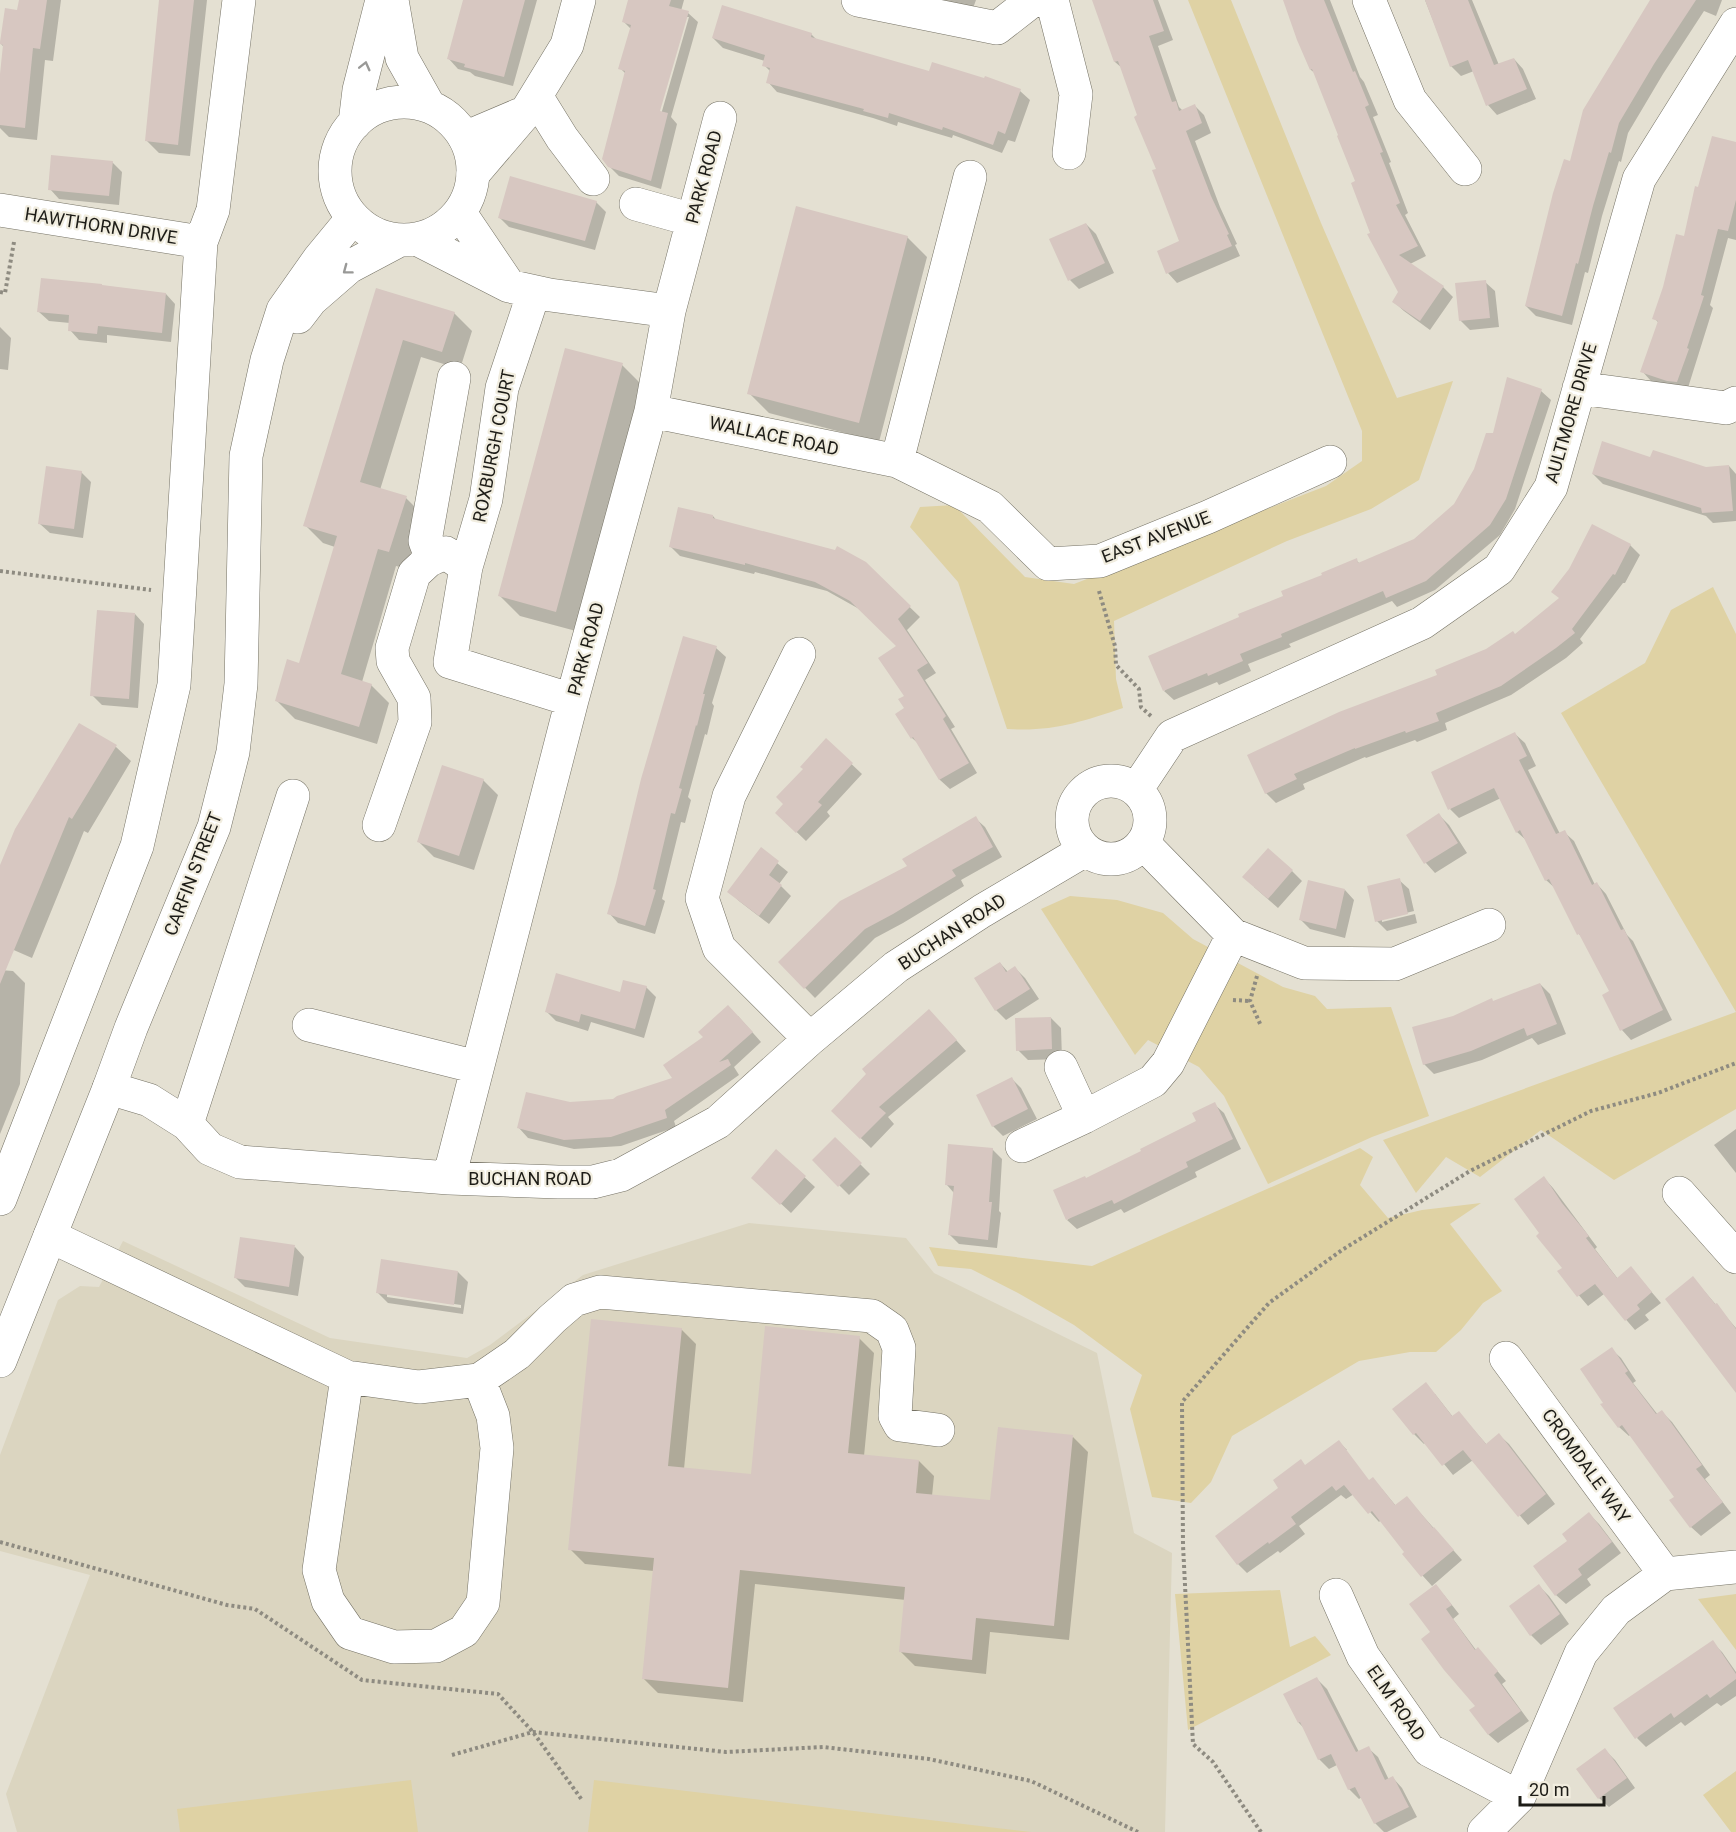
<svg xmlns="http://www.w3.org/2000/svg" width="1736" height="1832" font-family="Roboto,sans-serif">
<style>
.built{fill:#dbd5c0}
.green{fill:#dfd2a4}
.shadow{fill:#0003;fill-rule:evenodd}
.building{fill:#d7c7c1}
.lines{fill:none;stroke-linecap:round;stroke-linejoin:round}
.minor-casing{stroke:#757265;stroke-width:34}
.major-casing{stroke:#757265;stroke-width:34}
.path{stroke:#8e8b81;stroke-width:4;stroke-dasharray:3 3;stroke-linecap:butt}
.minor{stroke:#fff;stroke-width:33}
.major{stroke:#fff;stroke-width:33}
.oneway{stroke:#999997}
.labels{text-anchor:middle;stroke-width:4.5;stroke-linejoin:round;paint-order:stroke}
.street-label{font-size:18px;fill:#1d1c17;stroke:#f1eddf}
</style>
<rect width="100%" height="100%" fill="#e4e0d2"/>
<path class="built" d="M749,1223l157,15 28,35 163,80 37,180 38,20 -7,279h-1148l-11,-38 84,-219 -90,-24v-96l58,-155 22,-14 19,1 24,-46 207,97 137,20 23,-13 93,-70z"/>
<path class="green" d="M1188,0h43l90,223 76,175 56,-17 -34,99 -48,29 -84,32 -173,80 2,58 7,29c-42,14 -71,24 -116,21l-49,-147 -48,-55 10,-20 34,-2 71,72 49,7 252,-98 36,-25v-30z
M1713,587l23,47v475l-122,71 -73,-50 -61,47 -34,-20 -30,36 -33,-53 353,-128 -175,-299 84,-50 26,-53z
M1070,896l47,4 46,13 30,26 90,48 32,9 12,13 64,-2 38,109 -57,21 -104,47 -44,-88 -25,-29 -51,-27 -13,15 -94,-146z
M1360,1148l13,9 -13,28 28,33 34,-8 59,-7 -31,21 52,67 -19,12 -22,27 -25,22h-26l-51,9 -127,75 -21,46 -20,21 -39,-6 -22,-88 12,-34 -68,-50 -56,-32 -47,-24 -33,-3 -9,-19 163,19z
M1280,1590l10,57 25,-11 16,19 -143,75 -13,-136z
M1736,1594v56l-38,-51z
M1736,1771v61h-5l-28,-37z
M411,1780l7,52h-238l-3,-23z
M594,1780l437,52h-443z"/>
<path class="shadow" d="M20,0h41l-8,61 -8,-1 -8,80 -28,-3 -9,-9v-39l4,-42 -3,-3 18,-33z
M160,0h47l-17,156 -31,-3 -12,-12z
M464,0h73l-24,86 -38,-10 -5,-4 -12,-3 -9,-10z
M630,0h54l-3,11 7,2 10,9 -27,95 6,7 -16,65 -42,-13 -10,-10 17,-92 -6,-6 11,-39 -7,-7zM686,17h3l-29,101h-3z
M932,0h44l-4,11z
M1093,0h65l15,40 -15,6 21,61 4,4 12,-5 9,9 7,18 -16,8 25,66 17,37 -2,1 5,11 -63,27 -9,-10 -9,-21 22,-10 -23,-72 -36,-102 -7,-6z
M1284,0h46l30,77 4,5 14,33 -5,2 18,45 -2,1 19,50 -3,2 21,41 -16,8 33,23 10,10 -23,33 -26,-19 -10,-9 6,-10 -28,-58 -15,-52 -41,-108 -5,-4z
M1425,0h47l27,65 15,-6 9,10 13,30 -39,16 -9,-10 -14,-34 -13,5 -10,-10z
M1652,0h70l-6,16 -12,-5 -41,63 -35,59 -7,29 -2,-1 -17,55 -14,57 -3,-1 -13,53 -36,-9 -10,-10 45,-143z
M811,34l7,7 112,32 55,7 1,-2 34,13 10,9 -15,42 -7,-2 -6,13 -49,-18 -1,3 -54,-16 -1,4 -24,-8 -96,-26 -9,-10 3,-10 -7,-7 1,-4 -42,-13 -10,-10z
M1736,143v97l-8,-2 -18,67 3,3 -26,83 -9,-1 -27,-9 -9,-10 17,-48 -5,-5 31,-80 14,-49z
M112,162l10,10 -3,33 -60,-6 -9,-10z
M596,202l10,10 -11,38 -86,-23 -10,-10z
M1086,224l10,10 18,39 -35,16 -9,-9z
M907,237l20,20 -48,185 -110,-29 -20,-20z
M1485,282l10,9 4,36 -29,3 -10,-10z
M377,290l77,23 18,18 -12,38 -39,-12 -41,133 26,8 18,18 -17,53 -11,-3 -34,116 9,3 18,18 -12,41 -82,-25 -18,-18 23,-36 35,-118 -12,-4 -18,-18z
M166,294l9,10 -4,38 -64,-7v8l-28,-3 -9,-10v-7l-21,-2 -10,-9z
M0,327l11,11 -3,32 -8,-1z
M622,365l20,20 -66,246 -56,-15 -20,-20z
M1508,379l33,12 10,9 -36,109 -15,26 -65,55 -38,17 -5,-6 -103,43 2,3 -43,17 3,7 -32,14 -2,-3 -43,18 -10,-9 121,-94 71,-37 4,4 54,-24 41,-35 39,-70z
M1651,459l55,9 23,-2 7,8v47l-23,2 -7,-7 -103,-32 -10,-10z
M81,472l10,10 -8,56 -33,-5 -10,-9z
M713,516l4,5 148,43 55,53 -13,13 29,43 -11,7 30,47 -4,2 26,44 -27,16 -10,-9 -21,-36 -7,-6 -6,-29 -8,-63 -37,-36 -34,-19 -72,-19 -1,2 -74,-18 -10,-10z
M1630,545l10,10 -15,28h-2l-43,56 3,4 -17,15 -55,37 -66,28 2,7 -30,12 -2,-2 -49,18 -1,-1 -62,27 2,5 -29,14 -10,-10 -17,-38 190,-79 76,-40z
M135,614l9,10 -6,84 -36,-3 -10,-10z
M716,648l10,9 -14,46 2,3 -7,29 -2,-1 -17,63 3,3 -6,23 -4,-1 -19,77 3,2 -10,33 -37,-11 -9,-10z
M80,725l36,22 15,14 -43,72 -4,-2 -52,127 -32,-14v-75z
M1515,734l10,9 11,23 -8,4 32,64 4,-2 10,9 21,44 2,-1 9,10 21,41 6,6 39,79 -41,20 -9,-10 -18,-35 8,-4 -28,-51 -5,-6 -23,-45 -10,-9 -19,-39 -10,-9 -16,-34 -42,20 -9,-9z
M826,740l36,34 -35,38 3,4 -24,25 -29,-28 8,-9 20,-35z
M483,780l15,15 -24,75 -40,-13 -15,-15z
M1439,815l10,10 18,28 -32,20 -9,-10 -18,-28z
M975,818l10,9 17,30 -41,23 3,6 -61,37 -28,15 -60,60 -35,-36z
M761,850l27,22 -9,12 12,12 -22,28 -30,-23 -10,-10z
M1292,871l10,10 -24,27 -24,-21z
M1399,880l10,9 5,22 -32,8v3l33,-8 2,9 -30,8 -10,-10z
M1345,890l9,10 -9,38 -35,-9 -10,-10z
M1000,963l8,9 7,-4 10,10 14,21 -33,21 -10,-10z
M0,970l13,1 12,12 -5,101 -20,50z
M1540,984l10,10 16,40 -28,11 -6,-7 -50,22 -48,14 -10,-10 30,-47z
M646,987l10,10 -12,41 -53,-16 -3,9 -32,-10 -10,-10z
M738,1016l23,26 -27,25 5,8 -65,46 2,6 -55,19 -47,3 -46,-11 -9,-10 51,-24 43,-3 61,-22z
M1051,1018l10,10 1,31 -34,1 -10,-10z
M939,1021l27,30 -78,66 6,7 -23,24 -38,-37z
M1011,1078l10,10 16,31 -34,17 -10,-10z
M1214,1104l10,9 17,36 -46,23 2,5 -73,36 -3,-4 -44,20 -10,-9 131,-98z
M1736,1129v44l-22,-28z
M835,1139l35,35 -21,21 -35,-35z
M992,1149l10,10 -3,52 2,2 -4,35 -38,-4 -10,-10 5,-41 -7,-8z
M776,1151l39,36 -24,26 -28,-26z
M1544,1178l9,10 44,59 -2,2 23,30 13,-11 30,35 -16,12 4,5 -14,10 -31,-36 -16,12 -29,-34 5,-4 -23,-34z
M295,1247l9,10 -6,39 -53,-9 -9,-9z
M458,1272l10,10 -5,32 -75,-11 -10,-10zM387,1294l74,11v3l-74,-11z
M1693,1278l43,50v61z
M681,1329l15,15 -12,125 68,7 107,-138 15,15 -10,103 55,5 15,15 -2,20 60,6 81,-65 15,15 -19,188 -79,-8 -4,42 -71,-8 -15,-15 6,-51 -151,-16 -12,118 -85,-9 -15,-15 11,-107 -69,-7 -15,-15z
M1611,1349l10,9 15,23 -3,2 25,32 4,-3 10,10 38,53 -5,4 26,34 -30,23 -10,-9 -15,-30 -45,-63 -2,2 -10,-9 -14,-24z
M1435,1394l18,23 6,-4 28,32 12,-10 10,9 46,60 -27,21 -55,-65 -20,15 -27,-33 -2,2 -10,-10 -20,-25z
M1339,1442l8,8h-2l27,37 10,2 14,17 11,-8 55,62 -30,26 -28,-31 2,-3 -25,-32 -2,2 -25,-28 -8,5 -5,-4 -42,31 6,8 -25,19 -2,-2 -31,22 -9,-9 -21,-28z
M1589,1514l10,10 22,29 -34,26 4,6 -25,19 -10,-9 13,-54z
M1539,1586l10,10 20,28 -28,21 -10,-10z
M1444,1595l15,19 -6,5 23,31 10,8 20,23 -4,3 27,37 -31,22 -9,-8 -18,-25 6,-4 -45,-74z
M1712,1642l10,10 14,20v24l-15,10 -4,-3 -32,23 -4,-4 -35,25 -9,-9z
M1317,1679l10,10 32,63 9,-4 10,9 11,23 4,-2 9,10 15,29 -30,15h-3l-9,-9 -13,-26 -3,2 -10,-10 -12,-24 -8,4 -10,-10 -15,-31 -5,-5 -14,-28z
M1605,1750l10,10 20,28 -26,19 -10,-9z"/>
<path class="building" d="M19,0h28l-7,49 -7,-1 -8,80 -25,-3v-51l3,-29 -3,-1v-2l5,-34 12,2z
M159,0h35l-16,145 -33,-4z
M463,0h62l-21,77 -40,-10 1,-3 -18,-5z
M628,0h43l-2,6 20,5 -29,100 8,2 -17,68 -43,-14 -6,-8 23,-88 -7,-2 13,-44 -9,-3z
M1092,0h61l11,31 -15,5 23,66 4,-1 3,10 16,-7 7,19 -16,8 25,65 18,38 -2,1 5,11 -66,28 -9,-23 22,-10 -27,-71 4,-1 -22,-52 3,-2 -19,-54 -4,1z
M1283,0h41l29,72 2,-1 14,34 -4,2 18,45 -3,1 20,50 -4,2 22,41 -19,9 45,31 -24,35 -28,-19 6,-10 -31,-58 3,-1 -19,-50 4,-2 -18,-45 1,-1 -26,-66 -2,1 -13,-30z
M1425,0h43l26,65 20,-7 13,31 -41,17 -18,-46 -18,7z
M1650,0h46l-42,64 -35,59 -8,30 -2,-1 -16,54 -15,58 -2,-1 -14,53 -37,-10 28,-113 11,-34 6,2 13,-51z
M722,5l90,28 -1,4 118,34 3,-9 52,16 1,-2 36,13 -16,45 -7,-3 -5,14 -50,-18 -1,3 -53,-17 -1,5 -25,-7 1,-2 -98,-26 4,-15 -8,-2 3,-11 -53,-17z
M1712,136l24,6v58l-8,31 -10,-2 -17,66 3,1 -17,52 2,1 -12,33 -10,-1 -27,-9 18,-51 -6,-2 11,-32 13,-53 8,2 11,-50 3,1z
M51,155l62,6 -4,35 -61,-6z
M510,176l87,25 -12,40 -87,-23z
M796,206l112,30 -49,187 -112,-29z
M1086,223l19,40 -37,18 -19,-42z
M41,278l61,6v1l64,8 -4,40 -64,-7 -1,8 -29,-3 1,-16 -32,-3z
M1486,280l4,38 -31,3 -4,-38z
M376,288l79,24 -13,40 -39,-12 -43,142 47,14 -18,56 -11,-3 -37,125 31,10 -13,43 -84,-26 12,-42 12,4 38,-127 -34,-10z
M565,348l58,15 -67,249 -58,-16z
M1507,377l35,12 -36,110 -16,26 -64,56 -40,17 -3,-7 -102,43 1,3 -42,17 3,7 -35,15 -1,-3 -44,18 -15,-35 91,-39 -1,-3 45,-18 -2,-5 41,-16 -1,-2 36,-15 1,5 56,-24 40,-35 20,-35 12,-36h7z
M1602,441l48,16 3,-7 53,17 23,-2 4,46 -31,2 -1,-5 -109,-34z
M46,466l36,5 -8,58 -36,-5z
M678,507l35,8v3l122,32 2,-4 29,16 45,44 -13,13 30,44 -11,7 29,46 -3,3 26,44 -30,17 -26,-43 -2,2 -16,-25 9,-6 -6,-9 6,-3 -26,-38 18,-12 -46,-45 -35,-19 -70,-19v2l-76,-18z
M1592,524l39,20 -16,31 -2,-1 -41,55 3,4 -19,15 -55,38 -65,27 3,8 -33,12 -1,-2 -50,18v-1l-61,26 3,5 -32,15 -18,-39 92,-43 98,-37 -2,-5 51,-21 27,-18 2,3 44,-36 -8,-6 18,-23z
M97,610l38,3 -6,86 -39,-3z
M683,636l34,10 -14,48h2l-8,32 -1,-1 -17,63 3,1 -7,25 -4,-1 -18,76 3,1 -11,36 -38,-12 9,-31 25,-104z
M79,723l38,22 -45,74 -3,-2 -69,167v-119l15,-36z
M1515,732l12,24 -8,4 37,74 9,-4 27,55 5,-3 24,48 3,-1 39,81 -43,21 -18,-36 7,-4 -30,-57 -2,1 -28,-56 -4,2 -25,-51 -4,3 -22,-45 -46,22 -17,-38z
M826,738l27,25 -35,39 4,3 -26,28 -21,-20 8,-9 -7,-7 27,-28 -3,-2z
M442,765l42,14 -25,77 -42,-14z
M1439,813l19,30 -34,21 -18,-29z
M976,816l17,31 -41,23 4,6 -63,38 -28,15 -61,60 -26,-27 62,-61 67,-35 -5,-7z
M761,847l18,14 -10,14 13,10 -23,31 -32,-24z
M1268,848l25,22 -25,29 -26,-22z
M1400,878l8,36 -33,8 -8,-36z
M1308,880l37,9 -9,40 -37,-9z
M1000,962l6,10 9,-6 15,23 -35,22 -21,-33z
M556,973l64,19 3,-12 24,6 -12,43 -54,-15 -2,8 -34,-10z
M1540,983l17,41 -30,12 -3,-8 -53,23 -48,14 -11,-38 41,-11 39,-18 1,3z
M728,1005l25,27 -34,30 9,-3 3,6 -66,45 2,8 -56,19 -47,3 -47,-12 9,-36 44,10 43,-3 4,-3 55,-18 -9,-13 40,-28 -5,-5z
M929,1009l28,31 -78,67 7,6 -26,26 -29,-28 35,-37 -4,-5z
M1051,1017l1,32 -36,2 -1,-33z
M1012,1077l16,32 -36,18 -16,-32z
M1215,1102l18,37 -47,23 2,5 -74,37 -2,-4 -46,20 -13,-30 32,-14 1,2 55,-27 -1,-2 56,-28 -4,-8z
M835,1137l27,26 -24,24 -26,-27z
M948,1144l45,4 -4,54h3l-4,38 -40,-5 6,-49 -9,-1z
M776,1149l30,27 -26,29 -29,-27z
M1544,1176l18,27 27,33 -3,2 31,40 14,-12 21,26 -15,13 3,4 -15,12 -30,-37 -18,13 -20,-26 5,-3 -26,-32 3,-3 -25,-34z
M240,1237l55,8 -6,42 -55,-9z
M381,1259l77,12 -4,34 -78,-12z
M1693,1276l22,28 2,-1 19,26v64l-71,-94z
M591,1319l91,9 -14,138 83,8 14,-148 95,10 -12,117 71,7 -3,33 74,7 8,-73 75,8 -19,191 -78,-8 -4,42 -73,-8 6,-65 -165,-17 -12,118 -86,-9 12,-121 -86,-8z
M1612,1347l16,24 -3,2 31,41 6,-4 18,25 22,30 -6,4 27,33 -33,26 -21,-28 5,-3 -52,-72 -4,3 -18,-24 3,-1 -23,-34z
M1426,1382l26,34 7,-5 27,33 13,-11 47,61 -28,23 -55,-67 -21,16 -26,-33 -3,2 -21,-26z
M1339,1440l30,40 4,-3 22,28 12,-9 26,32 1,-1 20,23 -33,27 -19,-23 2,-2 -32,-41 -4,3 -24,-29 -8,6 -4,-5 -41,31 5,7 -27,20 -1,-2 -31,23 -22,-29 63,-48 -5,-8 28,-21 4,6z
M1589,1512l23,30 -34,27 4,6 -27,21 -22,-30 34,-25 -5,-7z
M1436,1584l16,21 -6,4 29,41 3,-3 20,24 -4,4 27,36 -33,24 -19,-25 6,-4 -31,-36 -23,-31 9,-7 -21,-28z
M1539,1584l21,30 -30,22 -21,-30z
M1713,1640l23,34v5l-26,19 -3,-4 -33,24 -3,-5 -36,26 -22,-31z
M1317,1677l39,75 13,-6 16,34 8,-4 16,31 -35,17 -19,-37 -7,3 -17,-36 -13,6 -18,-38 -2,1 -15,-29z
M1605,1748l22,30 -29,21 -22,-30z"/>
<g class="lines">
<defs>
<path id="minor" d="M858,0l139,28 36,-28
M1052,0l24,94 -7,59
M1369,0l41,100 55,69
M536,96l26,42 31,41
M465,138l54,-23
M473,174l53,-62 41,-67 12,-45
M636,204l57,16
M0,210l201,32
M460,213l48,71
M419,240l90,46 41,9 119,16
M1579,388l147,20 10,-5
M651,411l246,50 93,46 58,57 52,-3 108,-44 122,-55
M897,461l73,-284
M432,559l-7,-18 29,-163
M466,567l20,-68 16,-111 32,-96
M799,654l-70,142 -27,102 17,50 91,91
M1072 820a39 39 0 1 1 78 0a39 39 0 1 1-78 0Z
M1136,790l36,-54 250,-113 77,-54 52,-82 88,-308 97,-155
M379,825l36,-103 -1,-24 -21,-37 -1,-13 22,-74 15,-14 17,-7 20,14 -16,95 122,38
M1143,843l90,92 71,28 91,1 94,-39
M309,1025l168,42
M1061,1067l23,50
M109,1088l40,12 38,24 23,25 30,13 209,16 109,4h35l28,-7 97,-53 92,-83 86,-72 86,-56 103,-61
M187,1124l106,-328
M1022,1146l62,-29 69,-36 15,-18 65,-128
M449,1178l123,-478 79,-289 18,-100 51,-193
M1679,1193l57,64
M0,1199l137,-353 37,-161 27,-443 12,-32 26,-210
M50,1236l297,141 72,10 60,-7 38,-26 35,-35 22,-19 26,-8 272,24 20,14 7,18 -4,68 5,9 38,5
M1506,1358l159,216
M347,1377l-28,193 9,31 22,32 44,14 42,-1 28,-15 19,-28 14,-155 -4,-32 -14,-36
M1336,1595l27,61 66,94 90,47
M1484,1832l35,-35 62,-144 35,-43 49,-36 71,-7"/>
<path id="major" d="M392,0l10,58 27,48
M335 171a69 69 0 1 1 138 0a69 69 0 1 1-138 0Z
M355,123l4,-33 23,-90
M298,317l13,-17 38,-33 49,-26
M0,1361l109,-273 22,-60 83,-201 19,-75 8,-68 5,-228 21,-96 16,-50 36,-51 33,-40"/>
</defs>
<use href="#minor" class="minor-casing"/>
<use href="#major" class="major-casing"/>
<path class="path" d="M0,292l5,1 9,-51
M0,571l151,19
M1099,591l16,55 1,19 23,24 2,18 10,9
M1257,976l-7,25 11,25
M1233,1000l17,1
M0,1542l227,63 28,4 107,71 136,14 35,38 49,68
M452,1755l81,-23 193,20 97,-5 106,12 102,22 107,51
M1261,1832l-48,-70 -20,-18 -10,-199 -1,-143 87,-99 73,-53 128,-79 121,-60 67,-18 78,-30"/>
<use href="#minor" class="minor"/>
<use href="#major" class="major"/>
</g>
<defs><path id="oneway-chevron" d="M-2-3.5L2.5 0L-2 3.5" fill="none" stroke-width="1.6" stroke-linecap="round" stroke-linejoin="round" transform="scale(1.5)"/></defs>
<g class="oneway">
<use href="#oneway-chevron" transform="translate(365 66) rotate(-76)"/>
<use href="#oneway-chevron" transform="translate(347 270) rotate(143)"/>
</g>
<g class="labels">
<g class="street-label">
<text transform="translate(704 177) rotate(-75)" y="6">PARK ROAD</text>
<text transform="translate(101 226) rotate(9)" y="6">HAWTHORN DRIVE</text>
<text transform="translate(1571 413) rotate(-74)" y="6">AULTMORE DRIVE</text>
<text transform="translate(774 436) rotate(12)" y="6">WALLACE ROAD</text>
<text transform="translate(494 446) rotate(-79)" y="6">ROXBURGH COURT</text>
<text transform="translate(1156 537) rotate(-21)" y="6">EAST AVENUE</text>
<text transform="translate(586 649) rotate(-75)" y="6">PARK ROAD</text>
<text transform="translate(193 874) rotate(-69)" y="6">CARFIN STREET</text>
<text transform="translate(952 932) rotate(-33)" y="6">BUCHAN ROAD</text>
<text x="530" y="1185">BUCHAN ROAD</text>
<text transform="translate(1586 1466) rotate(54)" y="6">CROMDALE WAY</text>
<text transform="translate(1396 1703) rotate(55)" y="6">ELM ROAD</text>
</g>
</g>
<path d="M1520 1796v9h84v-9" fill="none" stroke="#1d1c17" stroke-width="3"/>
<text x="1529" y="1796" font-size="18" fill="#1d1c17" stroke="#f1eddf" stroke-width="4.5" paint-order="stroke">20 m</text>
</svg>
